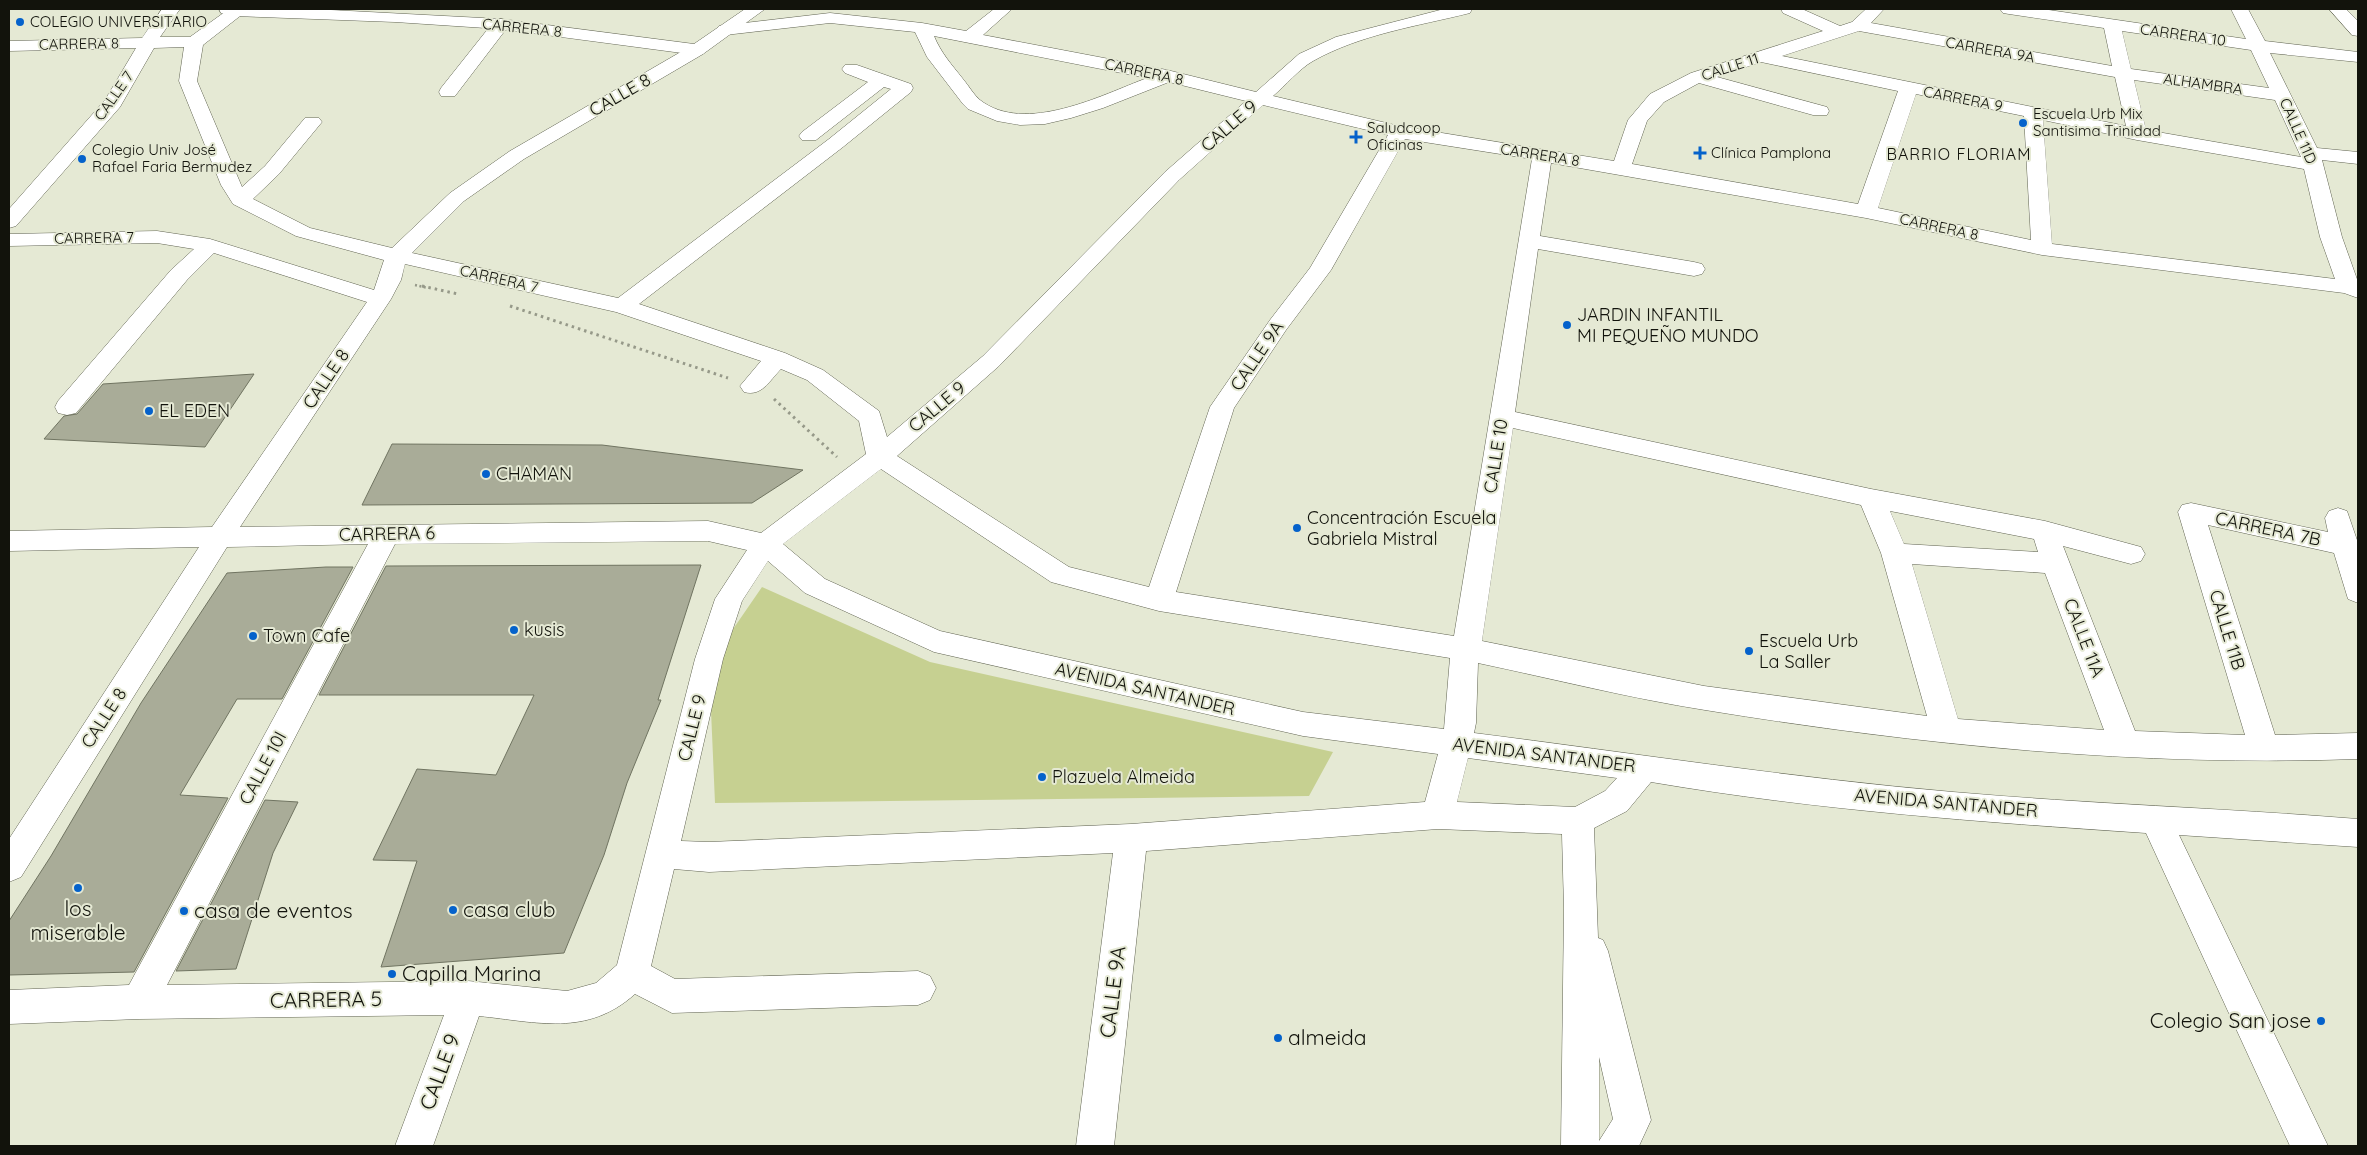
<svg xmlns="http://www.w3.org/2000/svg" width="2367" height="1155" font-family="Quicksand,sans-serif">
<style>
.green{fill:#c6d091}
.building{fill:#a9ac98;stroke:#707461}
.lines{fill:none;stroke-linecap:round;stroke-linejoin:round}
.minor-casing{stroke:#616452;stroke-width:1}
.highway-casing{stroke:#616452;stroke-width:1}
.path-far1{stroke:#969989;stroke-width:2.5;stroke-dasharray:2 2.5;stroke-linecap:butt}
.path{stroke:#969989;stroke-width:3;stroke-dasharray:2.5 4;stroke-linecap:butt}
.minor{fill:#fff;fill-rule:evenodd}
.highway{fill:#fff;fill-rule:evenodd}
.poi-dot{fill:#0562cb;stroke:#e5e9d4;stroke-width:2}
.labels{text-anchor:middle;stroke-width:4;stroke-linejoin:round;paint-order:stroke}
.far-poi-label{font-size:15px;fill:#12130c;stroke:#e5e9d4;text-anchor:start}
.far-street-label{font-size:15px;fill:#12130c;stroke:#e5e9d4}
.far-neighbourhood-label{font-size:16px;letter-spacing:1px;fill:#12130c;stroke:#e5e9d4}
.street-label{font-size:18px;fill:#12130c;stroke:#e5e9d4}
.poi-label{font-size:18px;fill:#12130c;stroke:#e5e9d4;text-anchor:start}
.near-poi-label{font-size:21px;fill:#12130c;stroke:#e5e9d4;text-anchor:start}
.near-street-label{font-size:21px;fill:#12130c;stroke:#e5e9d4}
</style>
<rect width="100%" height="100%" fill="#e5e9d4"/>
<path class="green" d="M762,587l168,75 403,90 -24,44 -594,7 -6,-139z"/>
<path class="building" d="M254,374l-49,73 -161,-8 20,-23 13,-2 26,-30z
M392,444l210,1 201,25 -51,33 -390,2z
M701,565l-43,135h3l-34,83 -23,72 -40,98 -183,14 36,-106 -44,-1 44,-91 79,6 38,-80h-215l67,-129z
M326,567h27l-71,132h-45l-57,96 48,3 -94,174 -125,3v-54l42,-65 90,-153 86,-130z
M265,800l33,2 -25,51 -37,116 -60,2z"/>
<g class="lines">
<defs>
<path id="minor" d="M162,9h18l-20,28h30l39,-28h20l-46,36 -6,36 45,106 23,-21 40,-48h14l3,4 -43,52 -26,25 57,29 82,20 58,-55 60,-42 181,-105h12l3,4 -3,4 -179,105 -60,42 -52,52 206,45 211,-159 62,-50 -7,-2 -68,53h-14l-3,-4 3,-4 66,-50 -23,-9 -3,-4 3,-4h12l54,19 2,4 -2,4 -68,55 -204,157 146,49 38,17 56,41 8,26 96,-81 182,-184 81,-71 -77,-19 -66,26 -32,10 -26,6 -25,1 -23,-4 -29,-12 -5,-5 -36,-47 -12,-25 -85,-9 -105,12 -6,-1 -3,-4 3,-4 111,-13 92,10 44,8 28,-22h18l-29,26 184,35 89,22 43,-38 37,-17 108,-28h28l-2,4c-52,13 -109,21 -157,48 -14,8 -27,24 -40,35l126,30 215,35 14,-41 22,-26 41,-21 132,-42 -40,-18 -2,-4h21l38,17 12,-4 14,-13h18l-13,14 241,43 -8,-38 -95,-14 -6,-1 -3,-4h42l204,30 -15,-30h17l17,32 93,11v10l-88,-9 47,95 41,4v12l-36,-4 20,77 16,45v16l-14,-5 -302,-38 -176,-37 -315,-55 -11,73 154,26 8,2 3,5 -3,5 -8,2 -156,-27 -23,163 356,77 174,32 96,26 4,7 -4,7 -10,3 -68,-18 72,185 110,4 -67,-223 4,-7 9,-2 137,29 -3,-14 4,-7 9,-3 9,3 11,32v60l-10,-4 -14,-46 -126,-28 67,210 83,-2v26c-218,8 -438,-14 -653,-49 -76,-12 -151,-31 -227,-47l-2,60 -2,10c159,20 318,45 479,59 135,12 270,16 405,27v28l-179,-12 149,311h-38l-144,-313c-166,-11 -331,-23 -495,-51l-24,29 -33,17 4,110 5,2 5,11 43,169 -12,26h-78l3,-238 -2,-74 -124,-5 -292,22 -32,295h-38l37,-293 -404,19 -35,-3 -23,97 24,13 243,-8 12,5 6,12 -6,12 -12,5 -246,8 -37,-19c-48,43 -98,28 -156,22l-46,130h-38l49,-131 -305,4 -130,5v-34l120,-5 239,-441 -141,3 -206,330 -12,5v-43l190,-292 -190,4v-20l203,-4 155,-225 -153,-49 -27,27 -111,133 -9,2 -9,-2 -3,-6 3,-6 113,-131 23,-21 -37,-6 -148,3v-12l148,-3 53,8 164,51 10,-30 -88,-24 -63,-32 -12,-19 -42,-104 5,-34 -30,1 -34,59 -104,119 -7,2v-19l96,-109 31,-52 -127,3v-10l133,-3zM1859,31l256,46 11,49 -344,-70zM2122,31l129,19 18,38 -138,-19zM934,36l213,42c-45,17 -122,57 -167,22 -7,-6 -11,-14 -17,-21 -11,-14 -22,-26 -29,-43zM1761,62l137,29 -40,113 -226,-40 15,-43 17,-19 35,-19 114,32h14l2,-4 -2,-4 -110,-30zM2134,80l141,20 26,57 -155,-27zM1916,94l108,22 7,124 -153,-32zM1263,105l125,30 -78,133 -40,52 -60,87 -61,180 -80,-20 -172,-111 102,-90 180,-186zM2043,120l94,20 167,29 16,68 15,42 -283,-35zM1405,139l127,20 -78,477 -278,-44 58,-184 52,-78 45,-60zM405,264l211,48 145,49 -21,25 4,6c18,5 25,-11 37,-23l26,11 52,41 7,33 -105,79 -53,-12 -468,6 151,-228 10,-19zM1513,428l348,77 20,48 46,163 -223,-30 -222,-45zM881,469l170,113 108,29 291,47 -6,71 -141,-17 -363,-81 -115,-52 -42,-35zM1890,511l144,28 4,13 -134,-8zM708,541l39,9 -32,49 -20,60 -78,306 -21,18 -29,8 -99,-10 -301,4 228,-441zM768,561l37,32 129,59 369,84 135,18 -13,48 -294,22 -422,18 -28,-1 42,-182 19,-58zM1912,564l133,9 59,157 -146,-11zM1468,758l149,20 -12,13 -30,16 -118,-5zM1599,1057l14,62 -14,22z
M2329,9h17l12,12v15l-6,-1z
M501,19l6,1 3,4 -55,72h-14l-2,-4 2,-4 54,-68z"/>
<path id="highway" d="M219,9h93l189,10 193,25 51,-35h20l-62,45 -6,1 -196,-26 -106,-7 -161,-6 -13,-3z"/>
</defs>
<use href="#minor" class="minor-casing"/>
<use href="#highway" class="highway-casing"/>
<path class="path-far1" d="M415,285l13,3"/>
<path class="path" d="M422,286l36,8
M510,306l218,72
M774,399l63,58"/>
<use href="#minor" class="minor"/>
<use href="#highway" class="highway"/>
</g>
<g class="poi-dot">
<circle cx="20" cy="22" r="5"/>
<circle cx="2023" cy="123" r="5"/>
<path d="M1353.5 129.5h5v5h5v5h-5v5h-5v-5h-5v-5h5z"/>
<path d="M1697.5 145.5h5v5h5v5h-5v5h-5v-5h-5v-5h5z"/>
<circle cx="82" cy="159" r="5"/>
<circle cx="1567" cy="325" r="5"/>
<circle cx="149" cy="411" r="5"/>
<circle cx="486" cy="474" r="5"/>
<circle cx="1297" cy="528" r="5"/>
<circle cx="514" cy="630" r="5"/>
<circle cx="253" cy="636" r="5"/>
<circle cx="1749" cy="651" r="5"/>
<circle cx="1042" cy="777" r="5"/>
<circle cx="78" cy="888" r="5"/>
<circle cx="453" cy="910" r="5"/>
<circle cx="184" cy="911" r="5"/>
<circle cx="392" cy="974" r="5"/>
<circle cx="2321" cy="1021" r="5"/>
<circle cx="1278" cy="1038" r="5"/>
</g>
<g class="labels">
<g class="far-poi-label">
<text x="30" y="27">COLEGIO UNIVERSITARIO</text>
<text x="2033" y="119">Escuela Urb Mix<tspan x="2033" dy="17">Santisima Trinidad</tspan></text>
<text x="1367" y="133">Saludcoop<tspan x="1367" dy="17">Oficinas</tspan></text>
<text x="92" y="155">Colegio Univ José<tspan x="92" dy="17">Rafael Faria Bermudez</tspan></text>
<text x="1711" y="158">Clínica Pamplona</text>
</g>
<g class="far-street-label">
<text transform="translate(522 28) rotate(6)" y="5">CARRERA 8</text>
<text transform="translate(2183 35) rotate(8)" y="5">CARRERA 10</text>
<text transform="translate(79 44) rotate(-1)" y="5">CARRERA 8</text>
<text transform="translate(1990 50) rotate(10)" y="5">CARRERA 9A</text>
<text transform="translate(1730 67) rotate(-18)" y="5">CALLE 11</text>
<text transform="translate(1144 72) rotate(12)" y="5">CARRERA 8</text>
<text transform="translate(2203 84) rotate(8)" y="5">ALHAMBRA</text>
<text transform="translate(114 96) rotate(-55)" y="5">CALLE 7</text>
<text transform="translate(1963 99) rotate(11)" y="5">CARRERA 9</text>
<text transform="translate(2298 131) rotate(66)" y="5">CALLE 11D</text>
<text transform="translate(1540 155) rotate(9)" y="5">CARRERA 8</text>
<text transform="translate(1939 227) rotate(12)" y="5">CARRERA 8</text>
<text transform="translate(94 238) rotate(-1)" y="5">CARRERA 7</text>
<text transform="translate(499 279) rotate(13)" y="5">CARRERA 7</text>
</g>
<g class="far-neighbourhood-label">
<text x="1959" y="160">BARRIO FLORIAM</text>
</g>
<g class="street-label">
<text transform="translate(620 95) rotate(-30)" y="6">CALLE 8</text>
<text transform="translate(1229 126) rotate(-41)" y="6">CALLE 9</text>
<text transform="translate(1257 356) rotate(-56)" y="6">CALLE 9A</text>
<text transform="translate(326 379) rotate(-56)" y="6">CALLE 8</text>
<text transform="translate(937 407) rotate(-40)" y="6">CALLE 9</text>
<text transform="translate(1496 456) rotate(-81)" y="6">CALLE 10</text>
<text transform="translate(2268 529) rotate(12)" y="6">CARRERA 7B</text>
<text transform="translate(387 534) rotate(-1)" y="6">CARRERA 6</text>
<text transform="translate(2227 630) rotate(73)" y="6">CALLE 11B</text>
<text transform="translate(2084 638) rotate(69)" y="6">CALLE 11A</text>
<text transform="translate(1145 689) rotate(13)" y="6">AVENIDA SANTANDER</text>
<text transform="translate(104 718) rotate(-57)" y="6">CALLE 8</text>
<text transform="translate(692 728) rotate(-76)" y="6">CALLE 9</text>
<text transform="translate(1544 755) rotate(7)" y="6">AVENIDA SANTANDER</text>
<text transform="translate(263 768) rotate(-62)" y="6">CALLE 10I</text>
<text transform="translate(1946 803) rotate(5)" y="6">AVENIDA SANTANDER</text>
</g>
<g class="poi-label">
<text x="1577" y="321">JARDIN INFANTIL<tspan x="1577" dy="21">MI PEQUEÑO MUNDO</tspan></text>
<text x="159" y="417">EL EDEN</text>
<text x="496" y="480">CHAMAN</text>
<text x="1307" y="524">Concentración Escuela<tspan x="1307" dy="21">Gabriela Mistral</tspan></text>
<text x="524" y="636">kusis</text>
<text x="263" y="642">Town Cafe</text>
<text x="1759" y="647">Escuela Urb<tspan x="1759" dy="21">La Saller</tspan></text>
<text x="1052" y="783">Plazuela Almeida</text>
</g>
<g class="near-poi-label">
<text x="78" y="916" text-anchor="middle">los<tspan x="78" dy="24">miserable</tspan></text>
<text x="463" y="917">casa club</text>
<text x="194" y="918">casa de eventos</text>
<text x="402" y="981">Capilla Marina</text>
<text x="2311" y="1028" text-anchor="end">Colegio San jose</text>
<text x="1288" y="1045">almeida</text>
</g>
<g class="near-street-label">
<text transform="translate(1113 992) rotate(-83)" y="7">CALLE 9A</text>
<text transform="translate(326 1000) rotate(-1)" y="7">CARRERA 5</text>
<text transform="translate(440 1072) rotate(-70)" y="7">CALLE 9</text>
</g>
</g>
<rect width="2367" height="1155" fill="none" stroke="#12130c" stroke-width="20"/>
</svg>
